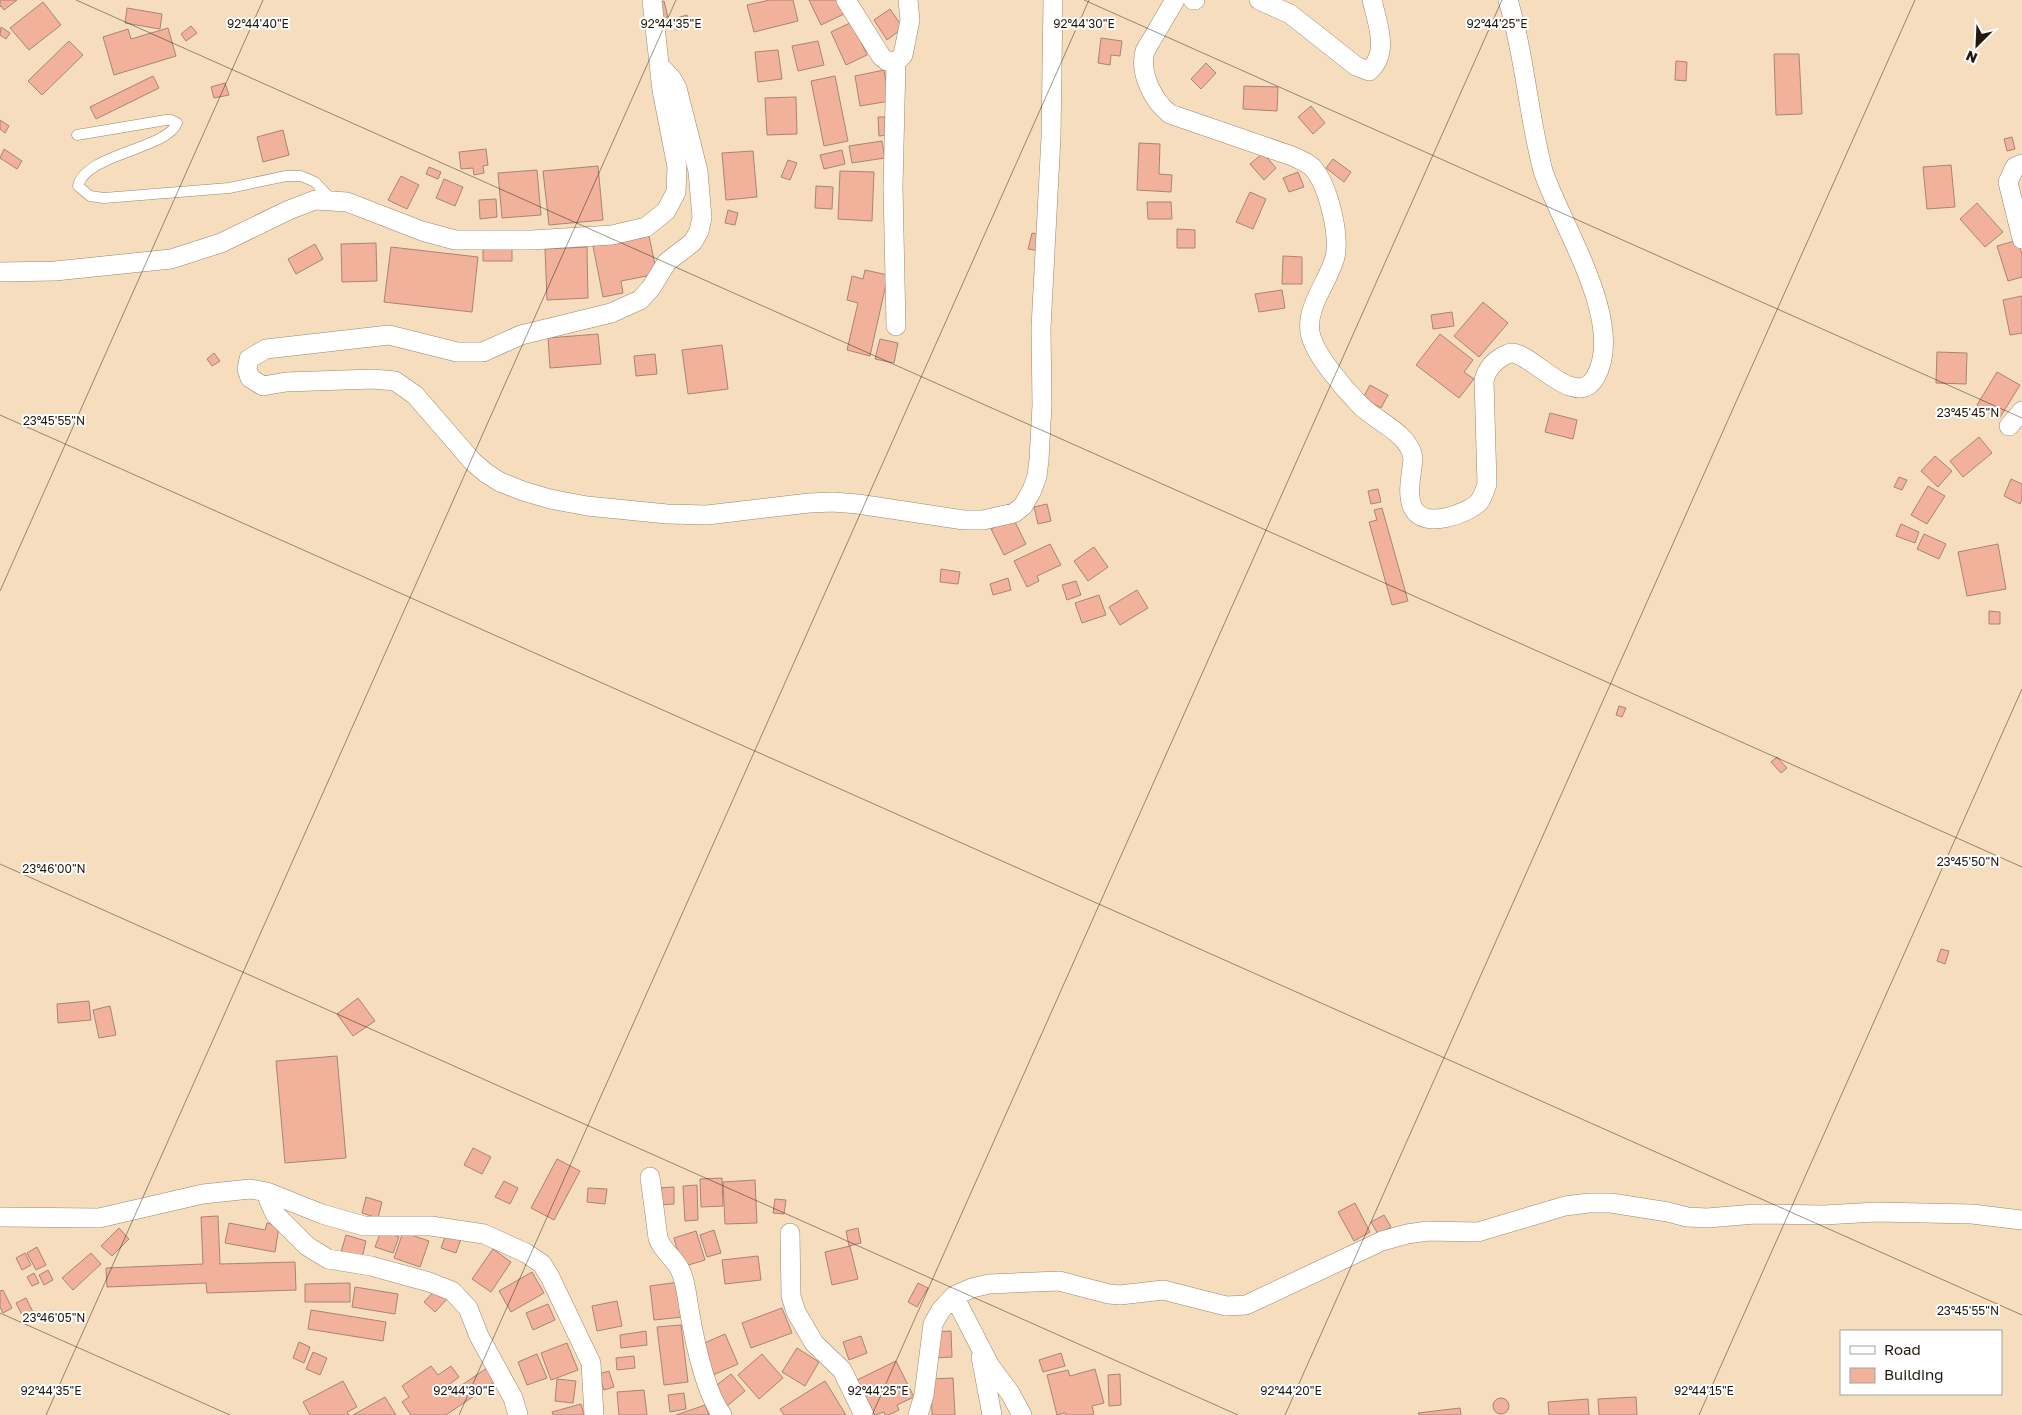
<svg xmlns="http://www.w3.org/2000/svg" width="2022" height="1415" font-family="'Golos Text',sans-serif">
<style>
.building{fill:#f1b19b;stroke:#a98477}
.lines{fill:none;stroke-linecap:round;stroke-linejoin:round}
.service-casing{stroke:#9d866a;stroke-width:11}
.minor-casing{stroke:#9d866a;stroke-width:20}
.service{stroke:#fff;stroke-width:10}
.minor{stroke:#fff;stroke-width:19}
.ticks{fill:none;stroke:#21190d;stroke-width:1;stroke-opacity:0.45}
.ticks-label{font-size:12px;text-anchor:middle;fill:#21190d;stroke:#fff;stroke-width:4;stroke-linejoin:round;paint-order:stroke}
</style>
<rect width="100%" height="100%" fill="#f6ddbe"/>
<path class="building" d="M0,0h17l-13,10 -3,-4 -1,1z
M770,0h23l5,21 -44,11 -7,-27z
M809,0h31l6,13 -25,12z
M664,1l4,16 -6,1 -4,-15z
M43,2l18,23 -32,25 -19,-22z
M127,8l35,6 -2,15 -35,-6z
M890,9l13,19 -16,12 -13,-20z
M687,15l3,12 -14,3 -3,-11z
M852,22l15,33 -21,10 -15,-33z
M191,26l6,7 -11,8 -5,-7z
M1,27l9,6 -4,6 -6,-4z
M168,28l8,28 -62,19 -11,-38 25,-8 3,10z
M1101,38l21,3 -2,15 -9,-1 -1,10 -12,-2z
M69,41l14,14 -41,40 -14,-14z
M818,41l6,24 -26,6 -6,-25z
M778,50l4,29 -24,3 -3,-30z
M1774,54h25l3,60 -26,1z
M1676,61l11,1 -1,19 -11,-1z
M1206,63l10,10 -15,16 -10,-10z
M884,70l6,31 -30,5 -5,-30z
M153,76l6,12 -63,31 -6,-12z
M835,76l13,65 -24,5 -13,-65z
M225,83l4,12 -15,3 -3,-11z
M1244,86l34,1 -1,24 -34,-2z
M796,97l1,37 -30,1 -2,-37z
M1311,106l14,17 -12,11 -15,-17z
M878,117h10l1,18 -10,1z
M0,120l9,6 -4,7 -5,-4z
M283,130l6,25 -26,7 -6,-25z
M2012,137l3,12 -8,2 -3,-12z
M882,141l3,17 -33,5 -3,-17z
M1139,143l21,1 -1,30 13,1 -1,17 -34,-2z
M4,149l18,12 -5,8 -17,-11z
M486,149l2,16 -5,1 1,7 -10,2 -1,-7 -12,1 -2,-17z
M842,150l3,14 -21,5 -4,-14z
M753,151l4,46 -31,3 -4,-47z
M1263,153l13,15 -12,12 -14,-16z
M1333,159l18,13 -7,10 -18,-14z
M788,160l9,3 -7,17 -9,-3z
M1951,165l4,42 -28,2 -4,-42z
M598,166l5,54 -54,5 -6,-54z
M429,167l12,5 -3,7 -12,-5z
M537,170l4,45 -39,3 -4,-45z
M840,171l34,1 -2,49 -34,-2z
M1298,172l6,15 -15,5 -6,-14z
M401,176l18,9 -12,24 -19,-9z
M444,179l19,8 -8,19 -19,-8z
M816,186l17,1 -1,22 -17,-1z
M1250,192l16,7 -13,30 -17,-7z
M496,199l1,18 -17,2 -1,-19z
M1147,202h24l1,17h-24z
M1977,203l26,29 -18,15 -25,-28z
M728,210l10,3 -3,12 -10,-2z
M1177,229l18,1v18h-18z
M1032,233l11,2 -4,16 -11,-2z
M649,236l8,38 -36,7 2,12 -20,4 -10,-51z
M2018,240l4,15v22l-14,4 -11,-35z
M376,243l1,38 -35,1 -1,-38z
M483,243h29v18h-29z
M315,244l8,15 -27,15 -8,-15z
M391,247l87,10 -6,55 -88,-10z
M587,247l1,51 -41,2 -2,-51z
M1283,256l19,1v27h-20z
M865,270l23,5 -18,81 -23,-6 11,-47 -11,-3 5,-24 11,3z
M1282,290l3,18 -26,4 -4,-18z
M2022,296v37l-12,2 -7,-35z
M1483,302l25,21 -29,34 -25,-21z
M1452,312l2,14 -21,3 -2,-14z
M598,334l3,30 -51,4 -2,-30z
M1440,334l33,26 -9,12 10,7 -15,19 -43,-33z
M880,339l18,4 -4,20 -19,-4z
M722,345l6,44 -40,5 -6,-44z
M1937,352l30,1 -1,31 -30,-1z
M214,353l6,8 -8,5 -5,-7z
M655,354l2,20 -21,2 -2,-20z
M1997,372l23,13 -21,34 -22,-14z
M1370,385l18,10 -7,13 -18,-10z
M1550,413l27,7 -4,19 -28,-7z
M1979,437l13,16 -29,24 -13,-16z
M1935,456l17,15 -14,16 -17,-16z
M1899,477l8,3 -5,10 -8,-3z
M2011,479l11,5v15l-2,5 -16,-8z
M1928,486l17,10 -18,28 -16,-9z
M1378,489l3,13 -10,2 -3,-13z
M1047,504l4,17 -13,3 -4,-17z
M1382,508l26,93 -16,4 -23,-83 8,-2 -3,-10z
M1013,518l13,26 -22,11 -13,-26z
M1901,524l18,8 -4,11 -19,-7z
M1924,534l22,10 -7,15 -22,-10z
M1050,544l11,21 -24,11 2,5 -12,6 -13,-26z
M1998,544l8,45 -39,7 -9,-44z
M1094,547l14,20 -20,14 -14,-20z
M941,569l19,3 -2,12 -18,-2z
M1008,578l3,12 -18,5 -3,-11z
M1076,581l5,14 -14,5 -5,-15z
M1137,590l11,18 -28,17 -11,-18z
M1099,595l7,20 -24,8 -7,-20z
M1989,611l11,1v12h-11z
M1619,706l7,2 -4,9 -6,-2z
M1777,757l10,11 -6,5 -10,-11z
M1941,949l8,2 -4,13 -8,-3z
M358,998l17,23 -22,15 -16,-22z
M89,1001l2,19 -33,3 -1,-19z
M110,1006l6,29 -17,3 -6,-28z
M337,1056l9,102 -61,5 -9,-102z
M473,1148l18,9 -9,17 -18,-9z
M557,1159l23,12 -26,49 -23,-12z
M722,1178l1,28 -22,1 -1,-28z
M755,1180l2,43 -32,1 -2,-42z
M504,1181l14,7 -8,16 -15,-7z
M697,1185l1,35 -13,1 -2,-35z
M674,1187v17l-17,1 -1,-17z
M588,1188l19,1 -2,15 -18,-2z
M366,1197l16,5 -4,16 -16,-5z
M775,1199l11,1 -2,14 -11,-1z
M1355,1203l15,29 -16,9 -16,-29z
M1384,1215l7,12 -13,7 -7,-12z
M218,1216l2,48 75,-2 1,28 -89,3 -1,-10 -99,4 -1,-19 97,-4 -2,-47z
M229,1223l36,7 2,-7 12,3 -4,26 -50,-9z
M119,1228l10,11 -17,17 -11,-10z
M858,1228l3,15 -12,3 -3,-15z
M714,1230l7,23 -14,4 -7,-22z
M381,1231l18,6 -6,16 -18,-6z
M696,1231l9,29 -23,7 -8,-29z
M403,1232l26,9 -9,26 -26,-9z
M446,1234l15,5 -5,14 -15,-5z
M346,1235l20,6 -4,17 -21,-6z
M850,1246l8,33 -26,6 -7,-33z
M37,1247l9,18 -10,5 -9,-17z
M493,1249l18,13 -20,30 -19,-13z
M25,1253l6,12 -9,5 -6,-12z
M91,1253l10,11 -28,26 -11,-12z
M758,1256l3,24 -36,4 -3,-24z
M48,1270l5,10 -9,5 -5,-10z
M532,1272l12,21 -33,19 -12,-21z
M34,1273l5,10 -7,3 -5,-9z
M679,1282l4,35 -29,3 -4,-34z
M350,1283v19h-45v-18z
M918,1283l10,5 -11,19 -9,-5z
M355,1287l43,7 -3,20 -43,-7z
M437,1288l11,10 -13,14 -11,-10z
M3,1290l9,18 -9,5 -3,-6v-16z
M26,1298l9,18 -10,5 -9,-18z
M617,1301l5,25 -25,5 -5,-25z
M548,1304l7,16 -22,10 -7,-17z
M782,1308l10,25 -41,15 -9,-25z
M311,1310l75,12 -3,19 -75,-12z
M681,1325l7,57 -24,3 -7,-58z
M646,1331l1,14 -26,3 -1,-13z
M951,1331l1,26 -18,1 -1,-26z
M725,1334l13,30 -25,11 -13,-30z
M861,1336l6,17 -18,7 -6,-18z
M299,1342l11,5 -6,16 -11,-5z
M567,1343l11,27 -27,10 -10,-27z
M797,1348l22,14 -14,24 -23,-14z
M313,1352l14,6 -7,17 -14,-6z
M1061,1353l4,13 -22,6 -4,-12z
M537,1354l10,24 -20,7 -9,-23z
M762,1354l21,24 -24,21 -21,-24z
M634,1356l1,12 -18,2 -1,-12z
M896,1361l18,36 -17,8 2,5 -10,5h-4l-1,-3 -9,3 -18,-35z
M431,1366l7,9 13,-9 8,11 -13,10 4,6 37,-25 9,13 -50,34h-35l-9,-13 7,-5 -7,-11z
M1095,1369l9,34 -12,3 2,8 -5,1h-23l-1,-2 -8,2 -10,-40 21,-5 2,6z
M609,1371l5,16 -10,3 -5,-16z
M731,1374l14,17 -18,15 -14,-18z
M1120,1374l1,31 -12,1 -1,-31z
M953,1378l2,37h-23l-1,-36z
M557,1379l19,2 -3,22 -18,-2z
M343,1381l14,26 -10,5 2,3h-39l-7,-13z
M825,1381l21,34h-62l-4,-6z
M644,1390l3,25h-28l-2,-23z
M684,1393l2,16 -16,3 -2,-17z
M385,1397l11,18h-43z
M1636,1397l1,18h-38l-1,-16z
M1493 1406a8 8 0 1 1 16 0a8 8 0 1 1-16 0Z
M1588,1399l1,16h-40l-1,-13z
M581,1404l3,11h-31l-1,-3z
M705,1405l4,10h-33z
M1460,1408l1,7h-42l-1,-2z"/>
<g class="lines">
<defs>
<path id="service" d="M77,135l89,-15h5l6,3c-10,26 -92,31 -99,63l12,10 14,2 125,-10 57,-12h15l14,6 17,18"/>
<path id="minor" d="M846,0l35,56 6,5 9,1 7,-7 7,-35 -2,-20
M1175,0l-30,51c-6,22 8,50 25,63l122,42c7,3 14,6 20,11 16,17 28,67 23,90 -6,24 -29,49 -25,75 3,21 35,58 51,74 15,15 49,28 52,52 -1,16 -7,36 0,50 11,22 54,6 66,-6 4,-5 6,-12 8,-18l-3,-104c2,-7 6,-14 12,-19 4,-3 11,-8 16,-8 21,1 63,57 83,25 32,-54 -34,-153 -52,-207 -15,-57 -18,-115 -35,-171
M1193,0h2
M1259,0l31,14 66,52 13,5c21,-18 8,-49 3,-71
M659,65l13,14 5,9 21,83 4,47 -3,13 -6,11 -26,20 -16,26 -11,12 -29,13 -90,22 -38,17h-26l-68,-17 -123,14 -17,10 -2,10 3,9 13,8 23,-4 87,-3 22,2 20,14 58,67 13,11 14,9 23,9 27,8 37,7 80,8 40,1 102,-12 24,-1 25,2 106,16h19l31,-7 9,-7 9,-16 5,-14 2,-16 3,-55 -1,-77 10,-191 2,-137
M2022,164l-7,3 -7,15 14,57
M0,272l55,-1 116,-12 50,-16 68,-33 26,-10 32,2 75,29 33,9h77l80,-5 34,-8 20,-16 10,-19 1,-25 -15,-77 -10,-90
M896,326l-3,-139 3,-125
M2009,426l13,-15
M650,1177l8,61c4,14 18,20 23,34 5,11 6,25 8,37 5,29 16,83 33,106
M267,1192l2,9 6,13 32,32 21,13 43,7 58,16 23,9 16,17 11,28 34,62 5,17
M0,1217l99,1 104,-24 47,-5 17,3 55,22 42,12h67l53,8 42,19 16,11 8,13 41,86 3,52
M790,1233l1,63 5,16 18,31 28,27 22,45
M954,1296l36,70 20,27 12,22
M981,1357l11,58
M918,1415l6,-20 9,-71 8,-14 13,-14 18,-8 17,-4 70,-3 50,13 11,1 43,-5 63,16 20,-1 136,-64 25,-7 21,-3 50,1 87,-26 24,-3h22l57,9 19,5 20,1 48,-4 69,1 52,-3 96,2 50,6"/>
</defs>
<use href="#service" class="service-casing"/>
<use href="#minor" class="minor-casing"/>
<use href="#service" class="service"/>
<use href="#minor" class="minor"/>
</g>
<path class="ticks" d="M76,0l1946,867M1084,0l938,418M0,415l2022,900M0,591l263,-591M0,864l1238,551M0,1313l230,102M46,1415l630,-1415M459,1415l630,-1415M872,1415l630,-1415M1285,1415l630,-1415M1699,1415l323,-726"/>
<g class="ticks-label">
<text x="258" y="28">92°44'40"E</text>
<text x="1497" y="28">92°44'25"E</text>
<text x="671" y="28">92°44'35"E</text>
<text x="1084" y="28">92°44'30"E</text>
<text x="1968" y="417">23°45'45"N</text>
<text x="54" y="425">23°45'55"N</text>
<text x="1968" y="866">23°45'50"N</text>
<text x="54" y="873">23°46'00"N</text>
<text x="1968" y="1315">23°45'55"N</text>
<text x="54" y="1322">23°46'05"N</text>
<text x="51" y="1395">92°44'35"E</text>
<text x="464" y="1395">92°44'30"E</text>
<text x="878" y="1395">92°44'25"E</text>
<text x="1291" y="1395">92°44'20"E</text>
<text x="1704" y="1395">92°44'15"E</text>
</g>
<rect x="1840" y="1330" width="162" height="65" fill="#ffffff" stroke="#a6a39e"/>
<rect x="1850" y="1346" width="25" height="8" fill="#ffffff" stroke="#a6a39e"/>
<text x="1884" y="1355" font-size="15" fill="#21190d">Road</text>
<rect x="1850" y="1368" width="25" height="15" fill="#f1b19b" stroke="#a6a39e"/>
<text x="1884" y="1380" font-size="15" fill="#21190d">Building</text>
<g transform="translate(1977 45) rotate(204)" stroke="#ffffff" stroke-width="4" paint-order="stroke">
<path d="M0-4L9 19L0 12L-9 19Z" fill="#21190d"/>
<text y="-8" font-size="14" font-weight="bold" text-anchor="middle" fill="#21190d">N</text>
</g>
</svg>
